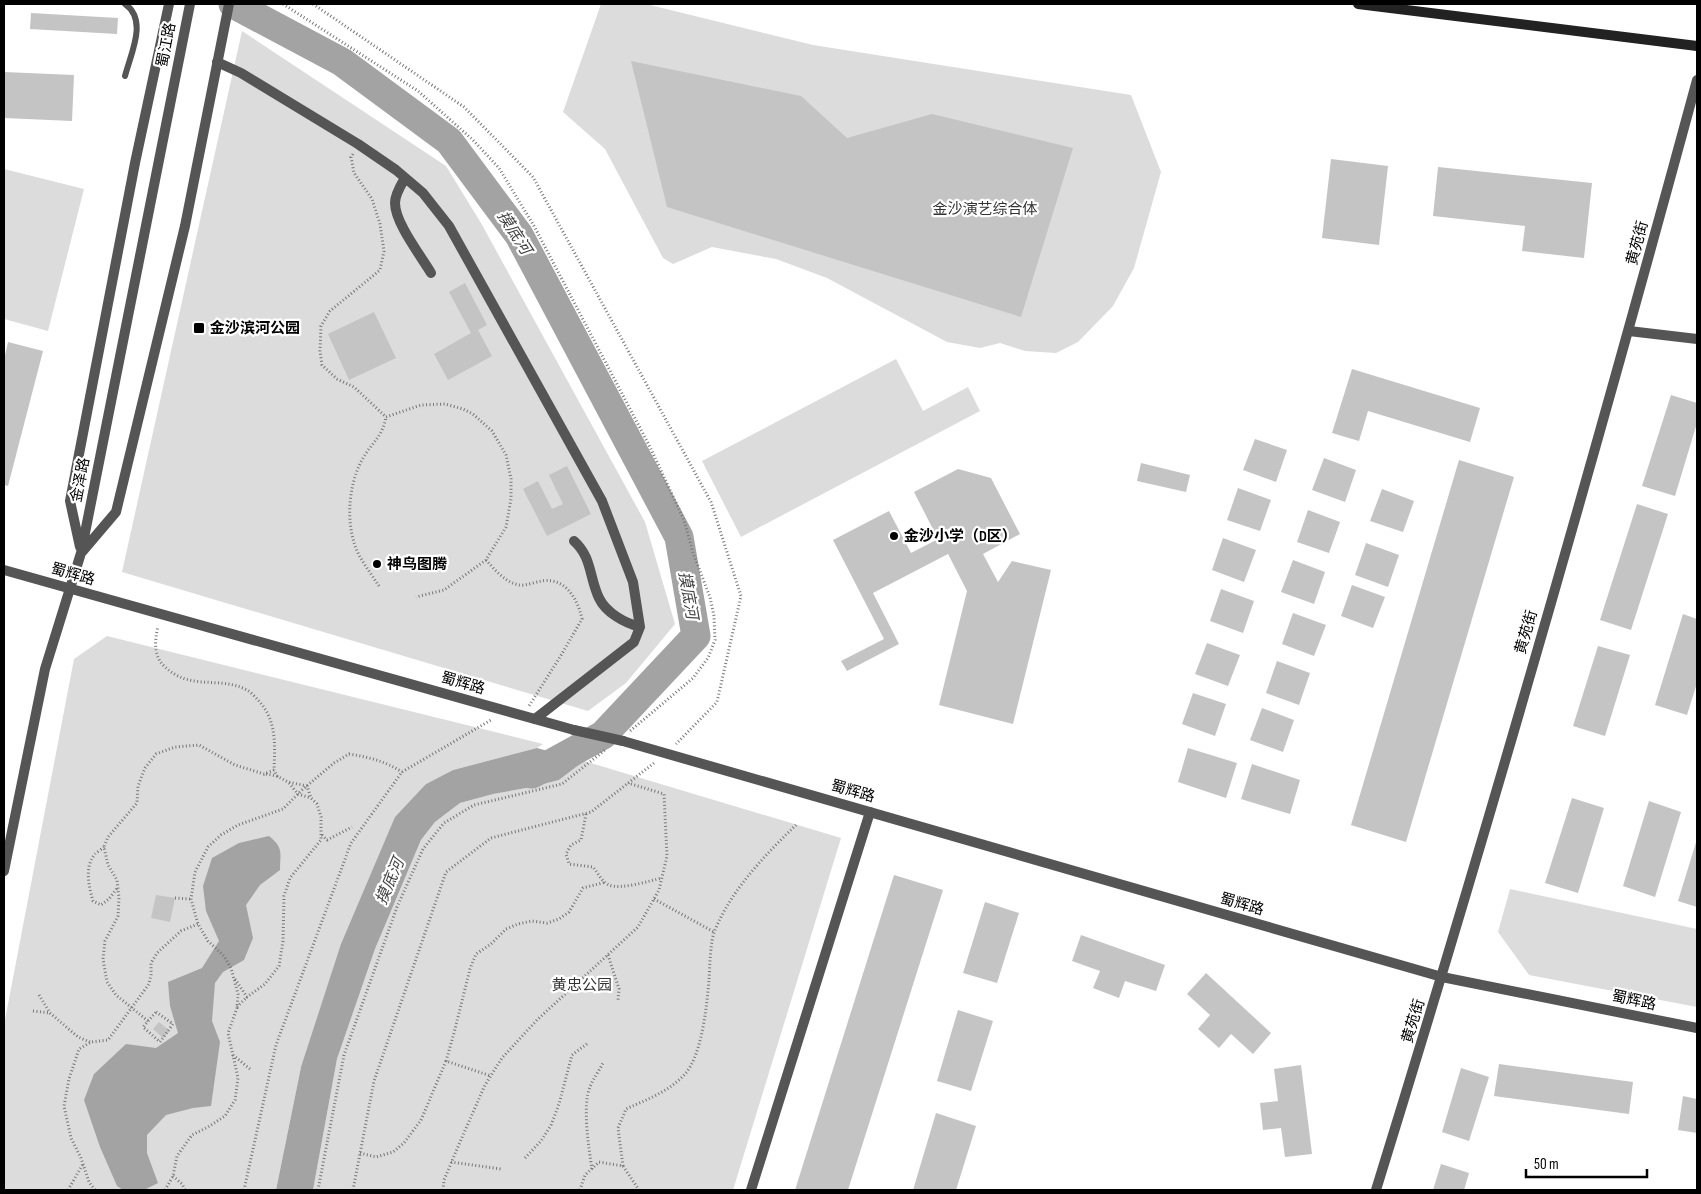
<svg xmlns="http://www.w3.org/2000/svg" width="1701" height="1194" font-family="'Sofia Sans Condensed','Noto Sans SC',sans-serif">
<style>
.green{fill:#dcdcdc}
.water{fill:#a3a3a3}
.lines{fill:none;stroke-linecap:round;stroke-linejoin:round}
.river{stroke:#a3a3a3;stroke-width:29}
.building{fill:#c4c4c4}
.path{stroke:#777;stroke-width:3;stroke-dasharray:1 2.5;stroke-linecap:butt}
.service{stroke:#555;stroke-width:6}
.minor{stroke:#555;stroke-width:10}
.tertiary{stroke:#555;stroke-width:10}
.secondary{stroke:#222;stroke-width:10}
.tertiary-bridge{stroke:#555;stroke-width:10}
.poi-dot{fill:#000;stroke:#fff;stroke-width:2}
.labels{text-anchor:middle;stroke-width:4.5;stroke-linejoin:round;paint-order:stroke}
.street-label{font-size:15px;fill:#000;stroke:#fff}
.park-label{font-size:15px;fill:#333;stroke:#fff}
.poi-label{font-size:15px;font-weight:bold;fill:#000;stroke:#fff;text-anchor:start}
.water-label{font-size:16px;font-style:italic;fill:#444;stroke:#fff}
</style>
<rect width="100%" height="100%" fill="#fff"/>
<path class="green" d="M601,4h45l167,41 318,50 30,77 -27,96 -21,38 -35,36 -22,11 -31,-2 -25,-8 -20,5 -33,-6 -120,-64 -51,-19 -64,-12 -39,17 -10,-6 -58,-109 -42,-37z
M242,31l204,135 35,57 164,299 30,102 -49,59 -38,28 -466,-139z
M4,169l80,20 -36,142 -44,-12z
M896,359l27,52 45,-24 12,24 -239,126 -39,-76z
M107,636l436,108 -6,4 -84,22 -27,14 -125,283 -25,123h-272v-165l70,-366z
M584,761l257,77 -108,352h-420l24,-131 38,-110 46,-109 14,-18 25,-19 32,-9 40,-7 27,-7z
M1510,889l187,40v78l-168,-32 -31,-43z"/>
<path class="water" d="M537,748l47,13 -25,19 -27,7 -39,7 -33,9 -25,19 -14,18 -46,109 -38,110 -24,131h-37l25,-123 40,-123 54,-127 31,-33 27,-14z
M269,836c15,12 11,17 11,34l-20,15 -14,20 7,33 -9,22 -21,12 -8,11 -3,38 8,21 -9,64 -18,2 -27,7 -19,20v18l11,30 -14,7h-21l-6,-4 -17,-39 -16,-47 10,-26 32,-30 30,4 22,-15 -8,-27 -2,-24 34,-14 17,-27 -13,-30 -3,-25 9,-28 27,-15z"/>
<g class="lines">
<path class="river" d="M233,4l109,58 107,79 70,94 160,302 17,99 -93,99 -71,39"/>
</g>
<path class="building" d="M31,13l87,5 -1,16 -87,-5z
M631,61l170,35 46,42 85,-24 141,34 -52,169 -354,-110z
M4,72l70,3 -2,46 -68,-3z
M1331,159l57,7 -9,79 -57,-7z
M1438,167l154,16 -8,75 -62,-7 3,-25 -92,-10z
M465,283l22,42 -9,5 14,26 -44,24 -14,-26 37,-21 -22,-41z
M374,312l22,46 -47,22 -21,-46z
M8,342l35,9 -35,135 -4,-1v-125z
M1352,369l128,39 -10,34 -102,-31 -9,30 -27,-8z
M1671,395l26,8v20l-22,73 -33,-10z
M1255,439l32,11 -11,32 -33,-12z
M1324,458l32,12 -11,32 -33,-12z
M1459,460l55,17 -108,365 -55,-17z
M1141,463l49,12 -4,17 -49,-11z
M567,466l24,48 -44,22 -24,-47 15,-8 14,28 11,-5 -14,-29z
M958,469l33,9 29,56 -37,20 15,28 14,-21 39,9 -38,154 -74,-19 28,-114 -19,-37 -75,39 26,51 -52,27 -6,-10 43,-22 -51,-99 56,-29 22,42 27,-14 -24,-47z
M1238,488l33,12 -11,31 -33,-11z
M1382,489l32,12 -11,31 -33,-11z
M1637,504l31,10 -37,116 -31,-10z
M1308,510l32,12 -11,31 -32,-11z
M1223,538l33,12 -12,32 -32,-12z
M1366,543l33,12 -11,32 -33,-12z
M1293,560l32,12 -11,32 -33,-12z
M1352,585l33,12 -12,31 -32,-12z
M1221,589l33,12 -11,32 -33,-12z
M1293,613l33,12 -12,31 -32,-12z
M1683,614l14,5v64l-10,32 -32,-10z
M1207,643l33,12 -12,31 -33,-12z
M1598,646l32,9 -25,81 -32,-10z
M1277,661l33,12 -11,32 -33,-12z
M1193,693l33,11 -11,32 -33,-12z
M1262,708l32,12 -11,32 -33,-12z
M1188,748l49,15 -11,35 -48,-16z
M1252,764l48,16 -10,34 -49,-15z
M1572,798l32,10 -26,85 -33,-10z
M1649,801l32,11 -26,85 -32,-11z
M1697,839v68l-19,-6z
M894,875l49,15 -95,300h-53z
M156,895l19,3 -5,24 -19,-4z
M985,902l34,11 -22,70 -34,-10z
M1081,935l84,30 -9,26 -31,-10 -6,17 -26,-10 7,-17 -28,-10z
M1206,973l65,60 -18,21 -22,-20 -12,14 -21,-19 12,-14 -23,-21z
M958,1010l35,11 -22,70 -34,-10z
M159,1022l11,9 -7,7 -10,-9z
M1499,1064l134,18 -4,32 -135,-18z
M1301,1065l11,89 -27,3 -4,-29 -18,2 -3,-27 18,-2 -4,-32z
M1461,1068l28,9 -20,64 -27,-9z
M1683,1096l14,3v34l-19,-3z
M936,1113l40,13 -20,64h-43z
M1441,1164l28,9 -5,17h-31z"/>
<g class="lines">
<path class="path" d="M283,4l135,87 55,49 26,28 35,58 116,221 34,73 9,33 17,44 4,19 1,24 -7,18 -15,20 -63,53
M313,4l151,103 69,70 178,325 30,94 -24,106 -41,42
M353,154l-2,3 3,16 18,26 8,25 4,27 -4,19 -50,41 -9,15 -1,25 2,14 15,14 17,8 32,30 35,-12 24,-1 18,5 10,5 19,17 14,24 5,24v20l-5,28 -20,33 -42,30 -28,7
M486,560c9,10 19,22 33,25 7,1 16,-3 23,-4 23,-4 36,18 40,38l-22,38 -31,49
M379,586c-6,-9 -13,-19 -19,-29 -15,-28 -13,-69 2,-97 9,-17 20,-22 24,-43
M266,774l11,2 -3,-6
M289,783l9,11 13,4
M586,814l-5,26 -10,5 -5,9 3,10 24,3c5,6 9,15 16,18 12,5 40,-4 53,-7
M322,835l5,5 25,-13
M104,847c-2,2 -7,5 -9,7 -11,13 -6,33 -2,47l8,4 8,-6 9,-12
M175,898l16,1
M654,899l60,33
M608,955l11,34 -1,11
M235,979l12,18 18,-13 14,-18 4,-25 1,-45 6,-18 31,-38v-23l-4,-13 -6,-6 -4,-12 -19,-4 -11,-6
M39,995l11,18 28,24 12,5
M237,1007l10,-10
M33,1011l17,2
M156,1012l17,12 -13,18 -17,-15z
M148,1021l-32,-26 -9,-13 -4,-23 2,-18 13,-25 1,-18 -2,-18 -9,-15 -4,-18 4,-10 29,-34 1,-17 7,-18 11,-14 19,-7 24,-2 36,20 29,9 10,-4c1,-25 3,-50 -16,-70 -3,-3 -7,-8 -11,-10 -29,-15 -56,2 -83,-24 -11,-11 -9,-26 -6,-40
M233,1055l17,14
M446,1061l8,-28 16,-64 6,-15 15,-10 15,-15 12,-5 14,-3 15,2 12,-4 10,-7 14,-24 23,-6
M360,1153l16,4 17,-5 11,-9 17,-23 25,-59 45,15
M525,1158l16,-17 10,-16 8,-21 13,-49 16,-12
M451,1162l50,7
M623,1166l-5,-38 8,-19c20,-9 44,-18 59,-35 17,-19 22,-69 24,-95 1,-14 1,-37 6,-49 17,-41 50,-75 81,-105
M592,1169c-3,-19 -10,-64 -2,-82 3,-8 9,-16 13,-24
M173,1176l9,8 3,6
M532,1189v1
M68,1190l15,-26
M95,1190l-6,-8 -8,-24 -10,-20 -7,-32 5,-27 10,-30 12,-7 17,-2 41,-56 2,-9v-12l6,-10 24,-22 17,-7
M165,1190l8,-14 4,-20 15,-21 16,-8 17,-11 10,-16 3,-22 -10,-45 9,-25 1,-14 -7,-26 -7,-12 -16,-15 -10,-17 -7,-25 4,-27 13,-25 13,-12 17,-10 45,-16 20,-20 31,-26 15,-9c19,3 36,7 53,18
M244,1190l32,-145 75,-202 51,-71 89,-52
M318,1190l26,-135 53,-148 26,-58 21,-26 30,-18 88,-21 43,-34
M353,1190l21,-109 72,-209 45,-34 100,-26 63,-49
M443,1190l1,-10 16,-38 25,-57 17,-27 35,-38 101,-93 21,-37 8,-34 -3,-62 -36,-11
M580,1190l5,-15 14,-13 24,4 16,24"/>
<path class="service" d="M125,4c23,16 6,49 0,72"/>
<path class="minor" d="M217,62l24,11 117,71 38,26 27,23 26,33 153,275 31,81 7,45 -6,15 -99,77
M405,178c-4,7 -10,16 -10,25 0,20 26,53 36,70
M1629,331l68,8
M574,541c18,16 15,36 25,57 7,15 26,25 41,29
M751,1190l119,-378"/>
<path class="tertiary" d="M80,547l-10,-46 65,-338 34,-159
M82,552l34,-40 69,-286 44,-222
M4,570l570,160
M623,741l819,236 255,51
M4,871l41,-202 36,-116 109,-549
M1376,1190c114,-368 220,-738 321,-1110"/>
<path class="secondary" d="M1358,4l339,42"/>
<path class="tertiary-bridge" d="M574,730l49,11"/>
</g>
<g class="poi-dot">
<rect x="193" y="322" width="12" height="12" rx="2.5"/>
<circle cx="894" cy="536" r="5"/>
<circle cx="377" cy="564" r="5"/>
</g>
<g class="labels">
<g class="street-label">
<text transform="translate(166 45) rotate(-79)" y="5">蜀江路</text>
<text transform="translate(1637 243) rotate(-75)" y="5">黄苑街</text>
<text transform="translate(80 480) rotate(-79)" y="5">金泽路</text>
<text transform="translate(73 574) rotate(16)" y="5">蜀辉路</text>
<text transform="translate(1526 632) rotate(-74)" y="5">黄苑街</text>
<text transform="translate(463 683) rotate(16)" y="5">蜀辉路</text>
<text transform="translate(853 791) rotate(16)" y="5">蜀辉路</text>
<text transform="translate(1242 904) rotate(16)" y="5">蜀辉路</text>
<text transform="translate(1634 1000) rotate(12)" y="5">蜀辉路</text>
<text transform="translate(1413 1021) rotate(-73)" y="5">黄苑街</text>
</g>
<g class="park-label">
<text x="985" y="214">金沙演艺综合体</text>
<text x="582" y="990">黄忠公园</text>
</g>
<g class="poi-label">
<text x="210" y="333">金沙滨河公园</text>
<text x="904" y="541">金沙小学（D区）</text>
<text x="387" y="569">神鸟图腾</text>
</g>
<g class="water-label">
<text transform="translate(515 232) rotate(57)" y="6">摸底河</text>
<text transform="translate(689 595) rotate(80)" y="6">摸底河</text>
<text transform="translate(389 881) rotate(-67)" y="6">摸底河</text>
</g>
</g>
<rect width="1701" height="1194" fill="none" stroke="#000000" stroke-width="10"/>
<path d="M1526 1169v8h121v-8" fill="none" stroke="#000000" stroke-width="2.5"/>
<text x="1534" y="1169" font-size="15" fill="#000000" stroke="#ffffff" stroke-width="4" paint-order="stroke">50 m</text>
</svg>
